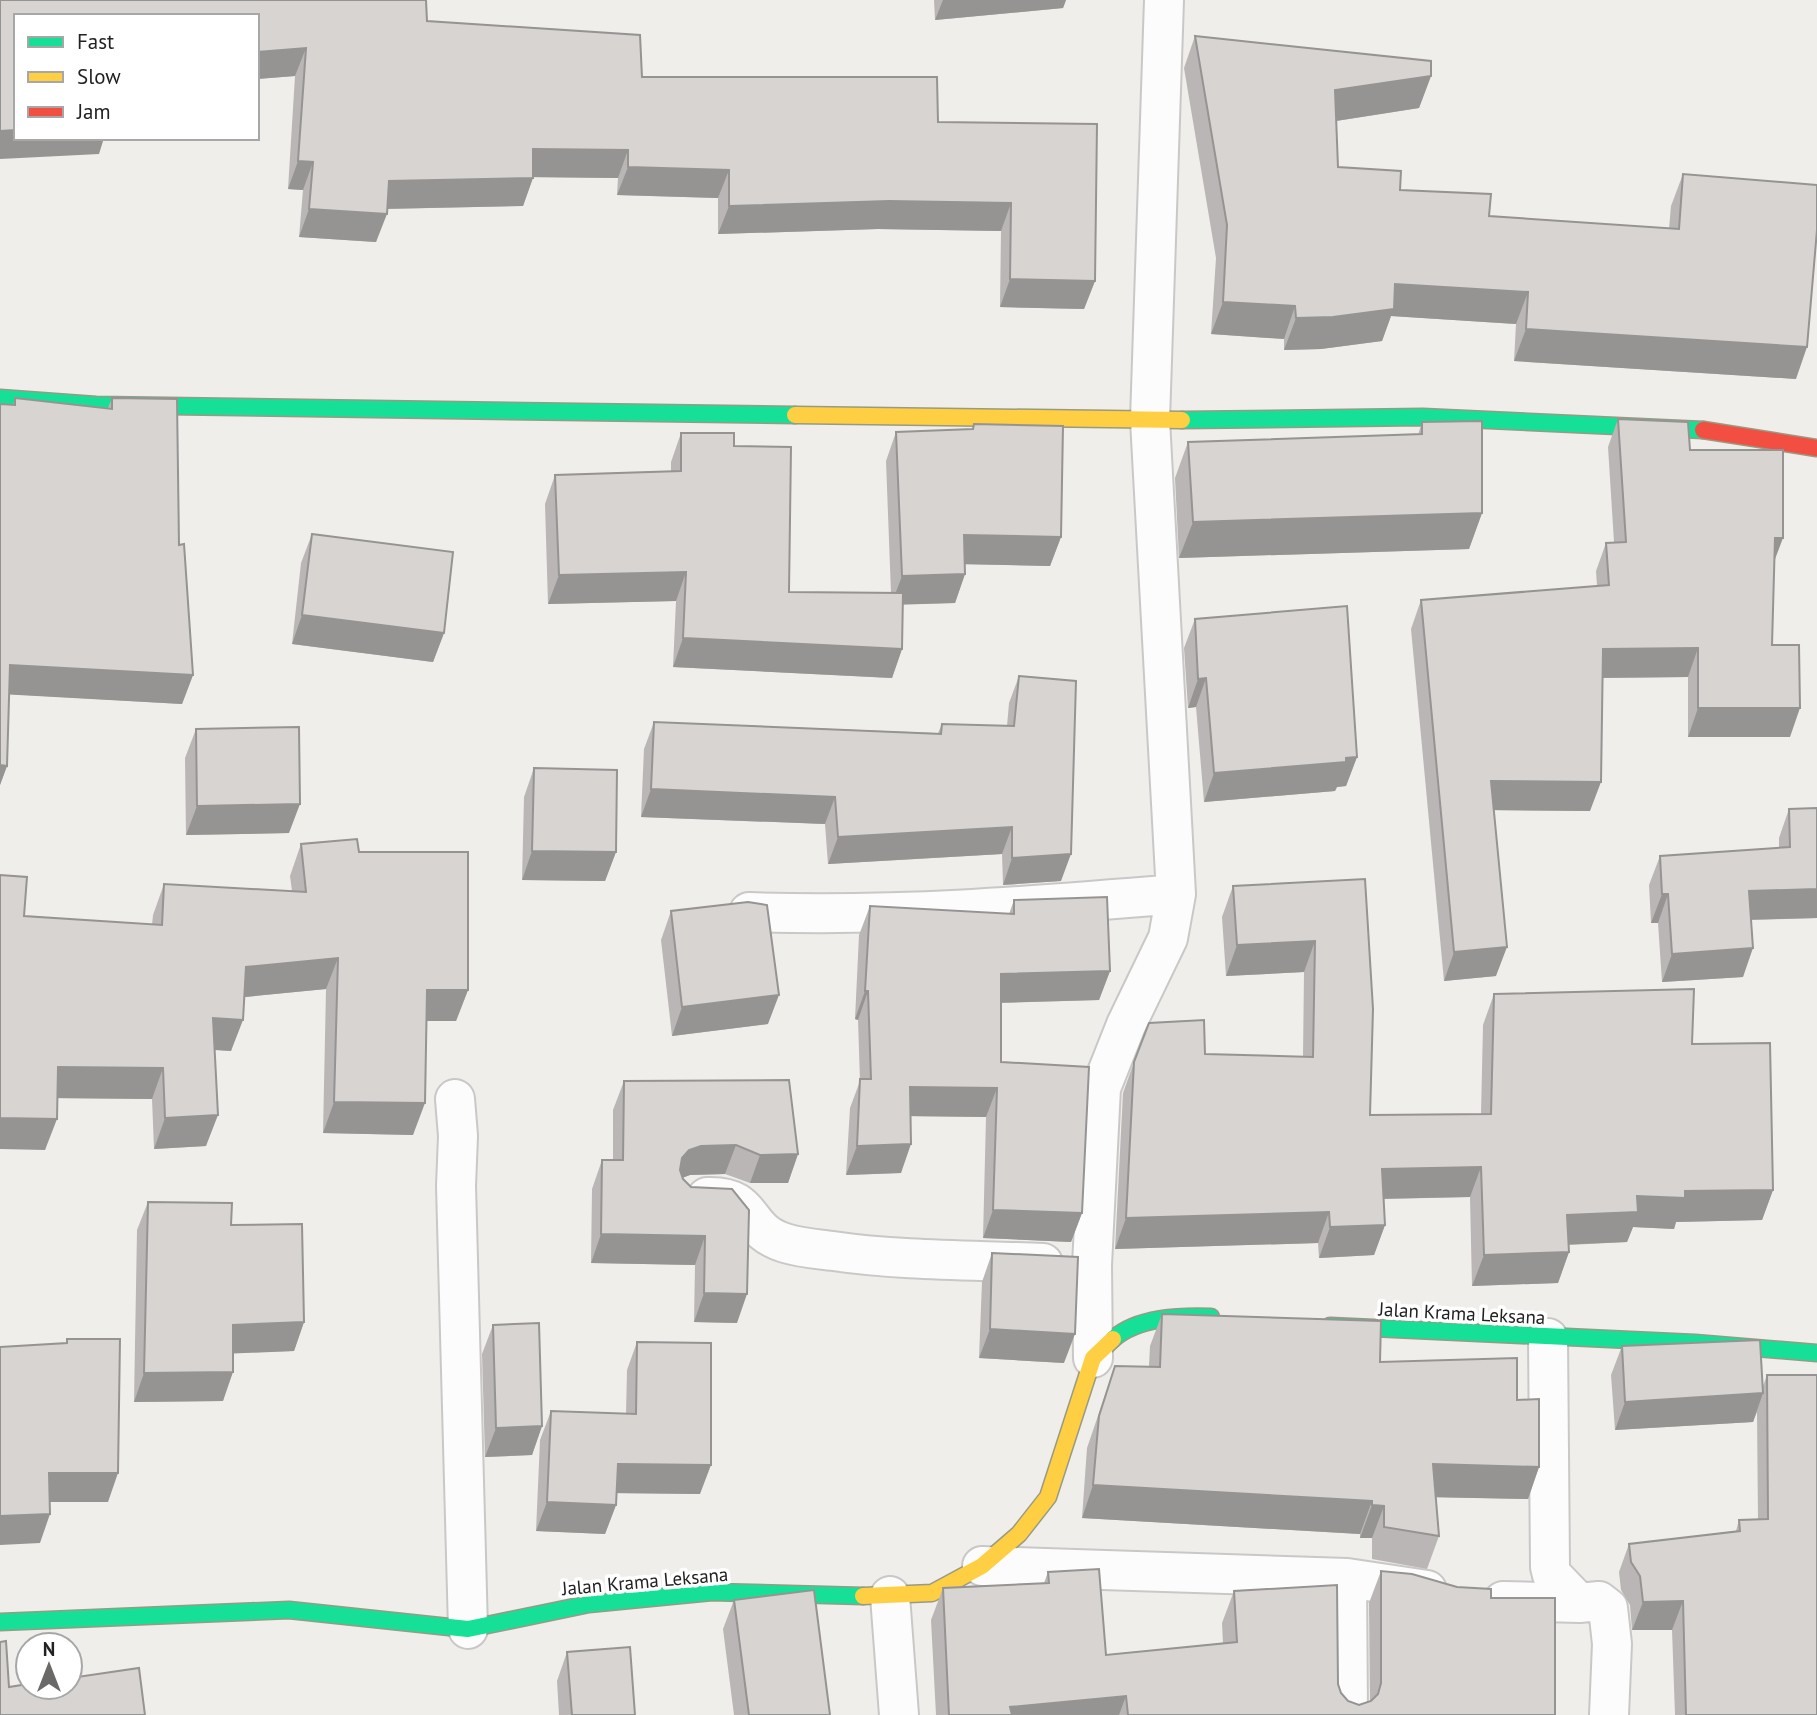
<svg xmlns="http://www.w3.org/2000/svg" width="1817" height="1715" font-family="'PT Sans',sans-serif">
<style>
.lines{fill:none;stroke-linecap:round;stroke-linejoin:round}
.street-casing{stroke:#c9c8c7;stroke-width:42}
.fast-casing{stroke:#999a82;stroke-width:19}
.slow-casing{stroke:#999a82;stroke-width:19}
.jam-casing{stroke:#999a82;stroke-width:19}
.street{stroke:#fdfcfc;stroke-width:38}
.fast{stroke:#16e098;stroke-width:16}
.slow{stroke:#ffcf43;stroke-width:16}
.jam{stroke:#f24e42;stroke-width:16}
.wall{fill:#b9b6b5}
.shaded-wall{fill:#969493}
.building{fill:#d7d4d2;stroke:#969493;stroke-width:2}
.labels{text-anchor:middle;stroke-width:7;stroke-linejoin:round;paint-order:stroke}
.street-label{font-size:19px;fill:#222;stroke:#fff}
</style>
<rect width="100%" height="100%" fill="#f0eeeb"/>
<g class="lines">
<defs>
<path id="street" d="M749,912c143,5 285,-6 427,-18
M455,1099l3,37 -2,50 12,443
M707,1197c50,-2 35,33 78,46 16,5 32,6 48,8 69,10 140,9 210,12
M1548,1338l2,229 2,8 27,28 20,-2 9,7 4,36 -3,71
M1093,1358l-1,-93 9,-177 25,-63 42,-87 8,-44 -26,-474 14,-420
M982,1566l365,12 80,12
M1347,1578l1,137
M890,1596l9,119
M1503,1601l76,2"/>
<path id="fast" d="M0,398l96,7 699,10
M1182,420l241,-3 280,13
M1330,1326l365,17 122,10
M1113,1339c25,-22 67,-23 98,-22
M0,1622l289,-12 179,19 121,-25 123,-12 151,4"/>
<path id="slow" d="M795,415l387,5
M863,1596l69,-3 50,-27 37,-32 29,-37 45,-139 20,-19"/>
<path id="jam" d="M1703,430l114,18"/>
</defs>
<use href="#street" class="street-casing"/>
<use href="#fast" class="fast-casing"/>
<use href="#slow" class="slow-casing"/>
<use href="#jam" class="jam-casing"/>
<use href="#street" class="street"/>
<use href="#fast" class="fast"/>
<use href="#slow" class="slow"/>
<use href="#jam" class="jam"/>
</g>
<path class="wall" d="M0,0l427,21 215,56 296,45 157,159 -11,28 -84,-2 1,-76 -123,-2 -160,5v-36l-101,-3 1,-17 -85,-1 -10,29 -136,3 -11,33 -77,-5 4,-47 -15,-1 7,-113 -38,3v-63h-241l83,138z
M934,0h132l-3,8 -128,12z
M1195,36l236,40 -12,32 -83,13 2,46 62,23 89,26 180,13 2,-23 12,-32 113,205 -282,-18 2,-37 -125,-8 -9,25 -61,8 -37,1v-11l-73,-5 5,-76 -32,-190z
M15,398l93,10 4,-10 67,147 14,130 -11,29 -173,-10 -2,72 -7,19v-381l13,1z
M1618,419l72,31 84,112 -2,83 18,92h-102v-60l-86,1 -12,133 -96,-1 2,166 -52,5 -33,-352 10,-29 176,-14 -1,-15 10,-28 8,-1 -6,-95z
M1422,422l60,91 -13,36 -290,9 -4,-80 13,-36 230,-7z
M974,424l87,113 -11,29 -85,-2v10l-10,29 -52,1 -1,45 -10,29 -219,-11 3,-66 -128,3 -3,-100 10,-29 116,-4v-9l10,-29 53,13 55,146 102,1 -5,-132 10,-29 76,-3z
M312,534l132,99 -11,29 -141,-18 9,-81z
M1195,619l162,138 -11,29 -9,1 -2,4 -131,11 -8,-95 -8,1 -4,-60z
M1019,676l42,205 -58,4 -1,-31 -174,10 -3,-40 -184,-7 3,-68 10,-27 284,11 4,-9 65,2 2,-23z
M196,729l93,104 -103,2 -1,-77z
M534,768l82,84 -11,29 -83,-1 2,-83z
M1817,808v110l-66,2 -8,57 -81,5 -4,-59h-7l-2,-38 11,-29 119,-8v-10l10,-29z
M301,844l58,8 109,138 -12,31h-30l-13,114 -90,-2 3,-144 -82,8 -13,54 -17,-1 -8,96 -52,3 -2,-50 -95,-1 -12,52 -21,-234 128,9 1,-10 11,-31 128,7 -2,-15z
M1365,879l5,236 111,-1 2,-89 11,-31 198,50 81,146 -11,30 -86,2 -2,7 -41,-2 -6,15 -58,3v7l-11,31 -86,3 -2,-89 -86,2 1,26 -11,30 -55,3 -1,-15 -203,6 8,-156 11,-31 71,-8 98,3 1,-85 -78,4 -4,-59 11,-31z
M1014,900l96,71 -11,29 -98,3v59l81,151 -11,29 -88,-4 3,-121 -76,-1 -9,57 -55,2 4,-67 10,-27 -2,-61 -3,-1 4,-84 11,-29 139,8z
M671,911l97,113 -96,12 -11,-96z
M624,1081l174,73 -10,29h-38l-25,-9 -35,1 -8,3 55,145 -43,-1 1,-57 -104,-2 1,-74 10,-29h11v-50z
M148,1202l83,23 73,97 -10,29 -61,2 -10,48 -89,1 3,-172z
M992,1253l72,110 -85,-5 3,-76z
M1162,1314l218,48 137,38 22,67 -11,32 -92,-2 3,39 -12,33 -55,-10v-21h-12v-4l-278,-16 5,-70 28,-82h34l1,-20z
M493,1325l49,101 -10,29 -47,2 -3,-103z
M637,1342l63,152 -84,-1v12l-11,29 -69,-3 4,-91 11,-29 75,3 1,-44z
M1622,1346l141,40 4,-11 50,340h-142l-3,-85h-40l-2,-25 -9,-15 -2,-18 10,-28 107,-13 3,-11h19l-1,-108 -4,10 -138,8 -4,-55z
M1381,1571l110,27 64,117h-619l-5,-95 12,-32 101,-5 4,-11 58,83 117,-11 -1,-21 12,-32 104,93 3,9 7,8 11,4 11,-3 -1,-99z
M734,1600l96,115h-96l-11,-86z
M567,1652l68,63h-76l-2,-34z"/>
<path class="shaded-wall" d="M943,0h123l-3,8 -128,12z
M306,48l-11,28 -38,3v-27z
M1431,76l-12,32 -96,15 12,-33z
M16,130v8h88l-5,16 -99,5v-28z
M533,149l95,1 -10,28 -96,-1z
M298,161l15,1 -10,28 -15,-1z
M628,167l101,3 -11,28 -101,-3z
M533,178l-10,28 -145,3 11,-28z
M889,201l122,2 -10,28 -123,-2 -160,5 11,-28z
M309,209l78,5 -11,28 -77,-5z
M1010,279l85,2 -11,28 -84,-2z
M1395,284l133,8 -12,32 -125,-8 -9,25 -61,8 -37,1 12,-32z
M1223,302l72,4 -11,33 -73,-5z
M1526,329l281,18 -11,32 -282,-18z
M1482,513l-13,36 -290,9 14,-36z
M964,535l97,2 -11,29 -97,-2z
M1775,538h8l-11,29z
M686,572l-10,29 -128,3 11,-29z
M965,574l-10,29 -64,2 11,-29z
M302,615l142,18 -11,29 -141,-18z
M683,638l219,11 -10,29 -219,-11z
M1698,648l-10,29 -96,1 11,-29z
M10,665l183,10 -11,29 -182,-10z
M1206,678l-10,29 -8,1 10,-29z
M1698,708h102l-10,29h-102z
M1357,757l-11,29 -9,1 -2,4 -131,11 10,-29z
M0,765l7,1 -7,19z
M1491,781l110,1 -11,29 -109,-1z
M651,789l184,8 -10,27 -184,-7z
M300,804l-11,29 -103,2 11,-29z
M1012,827l-10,27 -174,10 10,-27z
M532,851l84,1 -11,29 -83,-1z
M1071,854l-10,27 -58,4 9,-27z
M1817,889v29l-78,2 10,-29z
M1662,894h6l-10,29h-7z
M1315,941l-11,31 -78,4 11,-31z
M1507,947l-11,29 -52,5 10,-29z
M1753,948l-10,29 -81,5 10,-28z
M338,958l-12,31 -91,9 11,-31z
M1110,971l-11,29 -108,3 10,-29z
M427,990h41l-12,31h-40z
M865,991h3l-10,29 -3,-1z
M779,995l-11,29 -96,12 10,-29z
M213,1018l30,2 -12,31 -29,-2z
M58,1067l105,1 -11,31 -106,-1z
M910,1087l87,1 -11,29 -87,-1z
M334,1102l91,1 -12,32 -90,-2z
M218,1115l-12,31 -52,3 11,-31z
M0,1118l57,1 -12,31 -45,-1z
M911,1144l-10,29 -55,2 11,-29z
M736,1145l-11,29 -35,1 -11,4 -7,8 10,-29 7,-8 12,-4z
M798,1154l-10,29h-38l10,-28z
M1481,1167l-11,30 -99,2 11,-30z
M1773,1190l-11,30 -86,2 -2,7 -41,-2 -6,15 -71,3 11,-30 70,-19 48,-5z
M993,1210l89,3 -11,29 -88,-4z
M1329,1212l-11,31 -203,6 11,-31z
M1385,1225l-11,30 -55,3 11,-31z
M601,1234l104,2 -10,29 -104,-2z
M1569,1252l-11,31 -86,3 12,-31z
M704,1293l43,1 -10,29 -43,-1z
M304,1322l-10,29 -72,3 11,-29z
M990,1329l85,5 -11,29 -85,-5z
M233,1372l-10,29 -89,1 10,-29z
M1763,1393l-10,29 -138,8 10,-28z
M542,1426l-10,29 -47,2 11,-29z
M618,1464l93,1 -11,29 -93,-1z
M1433,1464l106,3 -11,32 -106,-2z
M49,1473h69l-10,29h-70z
M1093,1485l279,16 -12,33 -278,-16z
M547,1502l69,3 -11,29 -69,-3z
M1372,1505l12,1 -12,32h-12z
M50,1514l-10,29 -40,2v-29z
M1683,1601l-11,29h-40l11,-28z
M1126,1696l-7,19h-112l3,-8z"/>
<path class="building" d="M0,0h426l1,21 213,14 2,42h295l1,45 159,2 -2,157 -85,-2 1,-76 -122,-2 -160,5v-36l-101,-3v-17l-95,-1v29l-144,3 -2,33 -78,-5 4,-47 -15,-1 8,-113 -49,4v-36h-241v114l-16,1z
M1195,36l236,25v15l-96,14 3,77 63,4 -1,19 91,4 -2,22 190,13 4,-55 134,11v45l-10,117 -281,-18 2,-37 -133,-8 -1,25 -61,8 -37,1 -1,-12 -72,-4 4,-77z
M15,398l97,11v-11l65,1 2,146 5,-1 9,131 -183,-10 -3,101 -7,-1v-361l15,1z
M1618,419l70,3 2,28h93v88h-8l-3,107h27l1,63h-102v-60l-95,1 -2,133 -110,-1 16,166 -53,5 -33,-352 188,-15 -3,-42 20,-1z
M1482,421v92l-289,9 -5,-80 234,-8v-12z
M974,424l89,2 -2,111 -97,-2 1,39 -63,2 -6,-144 77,-3z
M681,433h53v13l57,1 -2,145 114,1 -1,56 -219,-11 3,-66 -127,3 -4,-100 126,-4z
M312,534l141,18 -9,81 -142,-18z
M1347,606l10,151 -11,1v4l-132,11 -8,-95 -8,1 -3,-60z
M1019,676l57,5 -5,173 -59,4v-31l-174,10 -3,-40 -184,-8 3,-67 287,12 1,-10 72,2z
M299,727l1,77 -103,2 -1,-77z
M534,768l83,2 -1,82 -84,-1z
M1817,808v81l-68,2 4,57 -81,6 -4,-60h-6l-2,-38 130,-9 -1,-38z
M357,839l2,13h109v138h-41l-2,113 -91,-1 4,-144 -92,9 -3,53 -30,-2 5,97 -53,3 -2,-50 -105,-1 -1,52 -57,-1v-243l27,2 -3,39 138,9 2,-41 142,8 -5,-48z
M1365,879l8,130 -3,106 121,-1 3,-120 200,-5 -2,55 78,-1 3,147 -88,1v7l-48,-2 1,16 -71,3 2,37 -85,3 -3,-88 -99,2 3,56 -55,2 -1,-15 -203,6 8,-156 15,-39 55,-3 1,34 108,3 2,-116 -78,4 -4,-59z
M1107,897l3,74 -109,3v88l88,5 -7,146 -89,-3 4,-122 -87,-1 1,57 -54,2 3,-67h11l-3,-88h-3l5,-85 144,8v-14z
M748,902l19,3 12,90 -97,12 -11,-96z
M789,1080l9,74 -38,1 -24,-10 -35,1 -12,4 -7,8 -2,12 3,9 8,8 41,2 17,21 -2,84 -43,-1 1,-57 -104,-2 1,-74h21l1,-79z
M148,1202l84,1 -1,22 71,-1 2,98 -71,3v47l-89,1z
M992,1253l86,4 -3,77 -85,-5z
M1162,1314l219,7 -1,41 137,-4v42l22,-1v68l-106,-3 6,72 -55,-9v-21l-12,-1v-4l-279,-16 6,-69 16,-50 45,1z
M539,1323l3,103 -46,2 -3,-103z
M67,1339h53l-2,134h-69l1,41 -50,2v-169l67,-4z
M1760,1340l3,53 -138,9 -3,-56z
M637,1342l74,1v122l-93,-1 -2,41 -69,-3 4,-91 85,3z
M1767,1375h50v340h-131l-3,-114 -40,1 -3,-26 -9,-14 -2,-18 111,-13 -1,-11 29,-1z
M1099,1569l7,86 131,-13 -3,-51 103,-6 1,99 3,9 7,8 11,4 12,-4 7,-7 3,-11v-112l31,3 45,13 34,2v9h64v117h-427l-2,-19 -116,11 2,8h-63l-6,-127 106,-5 -1,-11z
M814,1590l16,125h-81l-15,-115z
M6,1641l3,46 19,-3v3h42v-9l69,-10 6,47h-145v-73z
M630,1647l5,68h-63l-5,-63z"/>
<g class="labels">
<g class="street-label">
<text transform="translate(1462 1313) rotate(3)" y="7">Jalan Krama Leksana</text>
<text transform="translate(645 1581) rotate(-5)" y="7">Jalan Krama Leksana</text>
</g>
</g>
<rect x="14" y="14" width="245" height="126" fill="#ffffff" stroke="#a7a7a7" stroke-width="2"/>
<rect x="28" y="37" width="35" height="10" fill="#16e098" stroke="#a7a7a7" stroke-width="2"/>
<text x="77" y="49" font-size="21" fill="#222222">Fast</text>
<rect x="28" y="72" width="35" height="10" fill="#ffcf43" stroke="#a7a7a7" stroke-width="2"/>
<text x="77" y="84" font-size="21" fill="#222222">Slow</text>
<rect x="28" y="107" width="35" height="10" fill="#f24e42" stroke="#a7a7a7" stroke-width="2"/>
<text x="77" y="119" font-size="21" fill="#222222">Jam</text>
<g transform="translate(49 1666)"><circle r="33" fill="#ffffff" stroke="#a7a7a7" stroke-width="2"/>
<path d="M0-5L12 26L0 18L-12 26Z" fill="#6a6968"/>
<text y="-10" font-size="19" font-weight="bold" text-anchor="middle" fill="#222222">N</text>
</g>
</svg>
